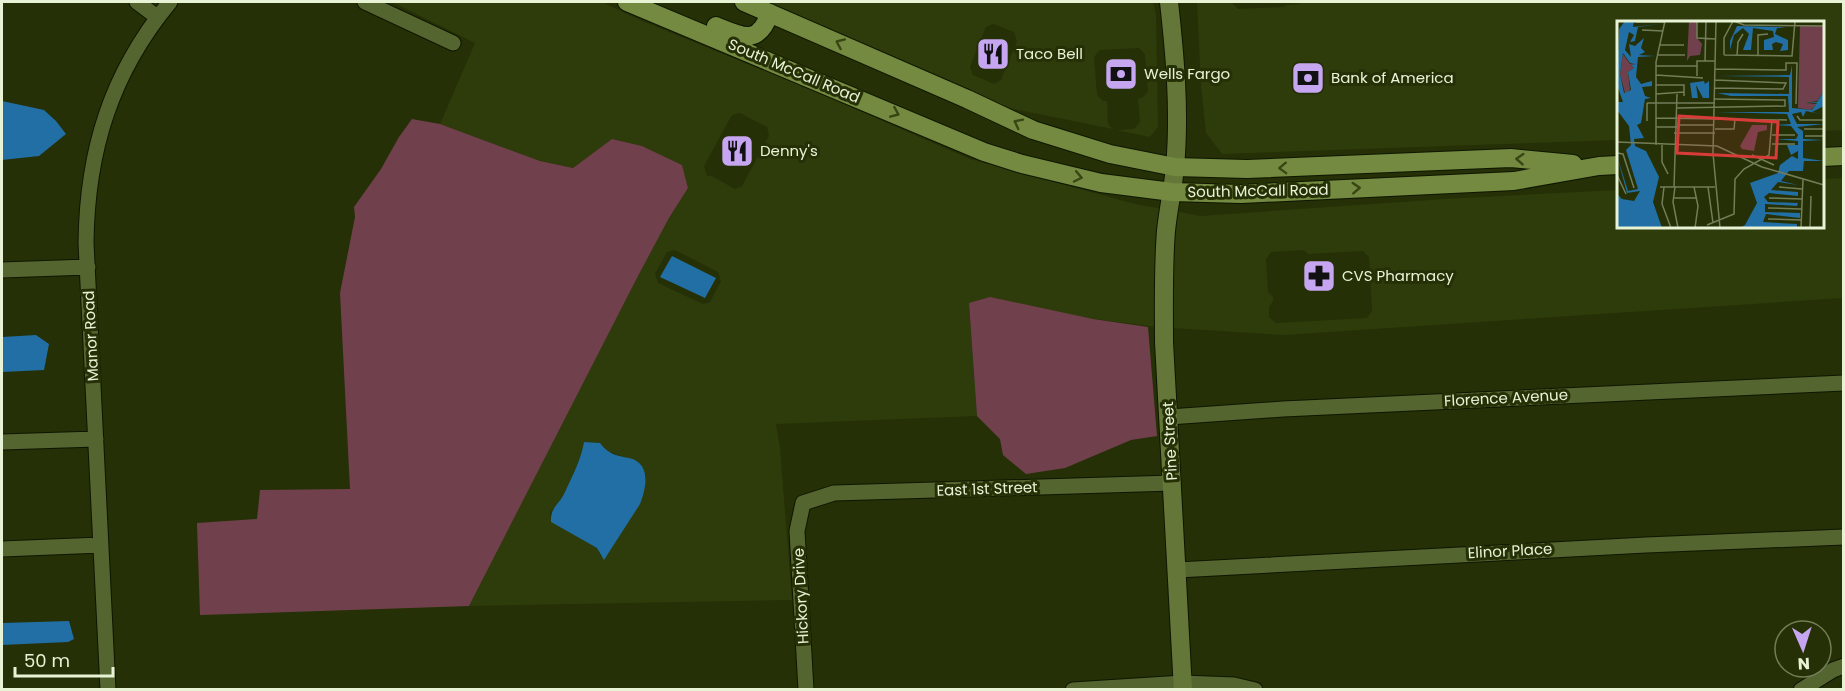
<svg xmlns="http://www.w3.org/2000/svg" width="1845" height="691" font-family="Poppins,sans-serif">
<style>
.built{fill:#2e3b0a;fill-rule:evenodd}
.green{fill:#71404d}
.water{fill:#216fa4}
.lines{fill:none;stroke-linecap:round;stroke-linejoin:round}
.minor-casing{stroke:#0f1600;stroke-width:17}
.secondary-casing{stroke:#0f1600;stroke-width:20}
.primary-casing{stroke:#0f1600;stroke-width:20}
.minor{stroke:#556530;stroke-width:15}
.secondary{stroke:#647738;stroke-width:18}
.primary{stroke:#738a40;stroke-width:18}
.oneway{stroke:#384614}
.labels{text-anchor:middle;stroke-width:6;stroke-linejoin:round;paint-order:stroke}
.poi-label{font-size:15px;fill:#e8f3d6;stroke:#253006;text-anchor:start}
.street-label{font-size:15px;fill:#e8f3d6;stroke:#253006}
.inset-road{fill:none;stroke:#737e59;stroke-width:1.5}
.view{fill:#d83c39;fill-opacity:0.15;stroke:#d83c39;stroke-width:3}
.inset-edge{fill:none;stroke:#e8f3d6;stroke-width:3}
</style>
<rect width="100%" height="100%" fill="#253006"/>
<path class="built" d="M392,2h210l38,18 172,70 158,69 165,45 28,5 -6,118 -188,-24 8,113 -201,8 4,24 12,152 -323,6 169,-330 31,-58 19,-30 -6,-23 -40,-19 -30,-7 -39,29 -33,-7 -100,-37 35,-81zM740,113l27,14 2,9 -27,50 -7,3 -23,-13h-5l-3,-10 28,-51zM675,250l43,22 3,9 -11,21 -7,2 -45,-21 -3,-9 12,-22zM585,442l56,22 5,12 -45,81 -4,-9 -46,-26 -1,-9 15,-20 17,-40z
M762,2h391l3,12 2,113 -8,10 -34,-7 18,-1 6,-7 -2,-23 4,-1 6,-6 -3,-38 -6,-6 -39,2 -6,7 3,38 6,6h4l1,23 5,5 -104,-21zM993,24l21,8 3,9 -16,39 -7,4 -21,-9 -3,-8 16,-40z
M1197,2h34l7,7 46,-2 2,-2 13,-1 2,-2h542v128l-20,1 -1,-109h-204v118l-396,14 -16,-21 -5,-47z
M1843,178v120l-559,37 -113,-7 -1,-41 6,-76 24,5 244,-17 174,-9v36h204l1,-47zM1304,250l4,4 55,-3 6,6 3,54 -5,7 -91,5 -7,-6v-10l4,-6v-4l-5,-5 -2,-33 5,-7z"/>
<path class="green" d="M412,119l28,5 100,37 33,7 39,-29 30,7 40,19 6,23 -19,30 -31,58 -169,330 -269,9 -3,-92 60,-4 3,-29 90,-1 -10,-196 15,-76 -1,-10 27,-38 18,-32z
M990,297l103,22 55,8 9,109 -26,4 -66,28 -39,6 -23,-19 -3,-16 -23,-23 -8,-113z"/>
<path class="water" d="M2,101l42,9 12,11 10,13 -27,22 -37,4z
M672,256l44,22 -11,20 -45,-21z
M36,335l13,9 -5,26 -42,2v-35z
M584,442l16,1c8,11 17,13 29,15 23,5 17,31 11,46l-36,56 -7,-12 -46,-26c-1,-15 8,-17 14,-30 7,-16 16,-32 19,-50z
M69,621l5,18 -6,3 -66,3v-22z"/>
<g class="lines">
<defs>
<path id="minor" d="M137,2l20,15
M365,2l88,41
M2,270l86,-3
M1169,417l114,-8 561,-26
M2,442l94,-3
M2,549l99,-4
M1177,570l469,-25 198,-8
M108,690l-22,-447c1,-92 25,-170 84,-241
M806,690l-9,-159 6,-28 31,-10 339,-10
M1073,690l110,-7 51,2 21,5
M1801,690l32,-20 11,-4"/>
<path id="secondary" d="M1169,2c6,54 11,110 6,165 -2,22 -7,43 -9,64 -3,37 -2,74 -2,111l19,348"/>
<path id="primary" d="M627,2l357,150 38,12 79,19 71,9 69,2 273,-13 85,-15 19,-1
M744,2l223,97 66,31 77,24 65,13 72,2 264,-11 62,6
M716,26c27,11 42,20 54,-13
M1822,157l22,-1"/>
</defs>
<use href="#minor" class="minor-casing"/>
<use href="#secondary" class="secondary-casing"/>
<use href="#primary" class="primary-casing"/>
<use href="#minor" class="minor"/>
<use href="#secondary" class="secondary"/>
<use href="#primary" class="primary"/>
</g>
<defs><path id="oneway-chevron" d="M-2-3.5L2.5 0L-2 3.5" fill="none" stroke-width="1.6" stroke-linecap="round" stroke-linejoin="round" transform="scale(1.5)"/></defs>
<g class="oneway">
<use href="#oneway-chevron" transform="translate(840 43) rotate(-156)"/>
<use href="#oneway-chevron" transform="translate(895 113) rotate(23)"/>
<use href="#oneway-chevron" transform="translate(1018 123) rotate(-153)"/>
<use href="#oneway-chevron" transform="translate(1520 159) rotate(-176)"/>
<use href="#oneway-chevron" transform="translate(1283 168) rotate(178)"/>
<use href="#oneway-chevron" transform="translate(1078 177) rotate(12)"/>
<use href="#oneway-chevron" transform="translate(1356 188) rotate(-3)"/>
</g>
<defs>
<symbol id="restaurant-square" viewBox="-11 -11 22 22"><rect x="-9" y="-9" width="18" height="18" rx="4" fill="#c6a6f0" stroke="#253006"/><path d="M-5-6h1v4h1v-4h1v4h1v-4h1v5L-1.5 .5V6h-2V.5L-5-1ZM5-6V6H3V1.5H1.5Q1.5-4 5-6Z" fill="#111"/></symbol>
<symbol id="bank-square" viewBox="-11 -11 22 22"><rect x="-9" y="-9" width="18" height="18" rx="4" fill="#c6a6f0" stroke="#253006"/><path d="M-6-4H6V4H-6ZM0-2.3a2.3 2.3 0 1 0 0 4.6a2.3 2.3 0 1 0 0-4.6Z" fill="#111"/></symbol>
<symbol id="pharmacy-square" viewBox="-11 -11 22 22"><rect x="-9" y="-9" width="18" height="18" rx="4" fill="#c6a6f0" stroke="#253006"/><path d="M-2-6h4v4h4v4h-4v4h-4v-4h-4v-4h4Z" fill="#111"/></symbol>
</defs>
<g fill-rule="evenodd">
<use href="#restaurant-square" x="974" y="35" width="38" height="38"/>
<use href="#bank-square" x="1102" y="55" width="38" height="38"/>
<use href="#bank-square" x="1289" y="59" width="38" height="38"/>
<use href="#restaurant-square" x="718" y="132" width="38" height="38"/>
<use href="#pharmacy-square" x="1300" y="257" width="38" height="38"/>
</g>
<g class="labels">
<g class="poi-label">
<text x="1016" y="59">Taco Bell</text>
<text x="1144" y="79">Wells Fargo</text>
<text x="1331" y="83">Bank of America</text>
<text x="760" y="156">Denny's</text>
<text x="1342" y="281">CVS Pharmacy</text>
</g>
<g class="street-label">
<text transform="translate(794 71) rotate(23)" y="5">South McCall Road</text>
<text transform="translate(1258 191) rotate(-1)" y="5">South McCall Road</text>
<text transform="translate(91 336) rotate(-93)" y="5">Manor Road</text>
<text transform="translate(1506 398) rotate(-3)" y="5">Florence Avenue</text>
<text transform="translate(1170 441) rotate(-93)" y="5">Pine Street</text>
<text transform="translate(987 489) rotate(-2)" y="5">East 1st Street</text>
<text transform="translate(1510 551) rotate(-3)" y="5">Elinor Place</text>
<text transform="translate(801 596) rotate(-93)" y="5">Hickory Drive</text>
</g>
</g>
<g transform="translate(1617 21)">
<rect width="207" height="207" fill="#253006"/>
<path d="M72,0h8v17l5,6 -2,11 -10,1 -3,5zM183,4l24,1v65l-7,10 -11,2 11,1 -6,6 -13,-2zM6,33l7,10 4,-1 2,1 -5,1 3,3 -6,4 2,18 -5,3 -5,-19zM135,104h15v5l-9,2 -4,19 -12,-2 -2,-3z" fill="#71404d"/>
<path d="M8,0h9l-1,6 27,-3 -22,3 -3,14 -5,1 4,-7 -5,-3 -4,18 6,7 -2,-13 6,2 9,-8 -3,10 4,4 -6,3 16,1 -17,1 -2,20 5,7 11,-3v5l-10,1 3,9 6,2 -6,1 -4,24 -4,2 7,13 -10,1 1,7 11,5 13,26 -6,25 9,26h-45v-34l5,5 12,2 6,-10 -13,2 -10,-37 11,35 10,-2 -12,-39 5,-5 -2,-19 -12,-16v-8h6l-6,-17 2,-56zM6,32l7,10 6,1 -5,1 3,3 -6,4 3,18 -7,3 -4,-19zM120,5l49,1 -9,1 -2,6 13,6v10l-8,1 3,-7 -7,-2 -4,2 1,6h-9v-10l10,-3 -1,-6 -20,-3 -2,22h-8l6,-16 -6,-6 -9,7 -4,15v-9zM175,44v43l20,2 5,-7h-11l11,-1 7,-11v15l-12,6 12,3 -18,-4 -3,6 -2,-5 -9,2 5,10h27l-27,3 6,4v8l21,1 -21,1v17l21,3h-20l-1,10h-14l-8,10 17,4 -20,-3 -7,8 27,2v4l-29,-3 -5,4 4,5 30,1 -1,3 -32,-2v8l35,1v5l-34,-4 -3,8 34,2v3l-58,1 6,-3 12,-22 -7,-20 28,-10 2,-8 12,-9 6,3v-8l-7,4 -4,-10h11v-4l-24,-2h22l2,-4 -7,-9 -17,-1 17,-1 -4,-10 -71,-2h73l-1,-16h-57l-14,-3 72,1v-17l-71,-1 72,-1zM87,60l1,3 4,-3v17h-6l-7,-13 2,13h-6l-2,-15z" fill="#216fa4" fill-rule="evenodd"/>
<path class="inset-road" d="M80,0v17l19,1M99,0l-3,132 7,75M117,0l10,4 80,1M19,1h29M25,9l21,1M43,24h24M41,34h27M107,34l68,1 3,-35M107,34v-17l9,-17M120,35l1,-14 5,-8M141,35v-21l10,-1M88,40l1,-40M39,45h41M98,48l71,1v-7h11l-1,41M39,54l47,3M80,55v-15h18M39,64h28v11M98,67l68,1 3,-6 -71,-3M39,73l28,-2M30,82h68M60,87l108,-2v-6l-70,-1M180,95l3,4h24M39,97l131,2M30,100v-18M60,104h37M39,106h21M98,108h19l1,-10M187,108h20M57,112h41M155,114h23M188,115h19M0,121l100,4 45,21 62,18M155,123h23M39,124v-83l9,-41M45,124v17l6,12M0,132l6,1 11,34M135,134l22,10M0,154l9,19M43,166h55M47,166l-2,17 9,24M57,166l3,-93M58,166l-2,15 5,26M77,166l4,19 -3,22M91,166l5,36M162,166l23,2M56,177h24M152,177l33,1M151,187l33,1M151,198l33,1M90,204l27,-11 1,-35 9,-10 25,-14 3,-35M193,206l1,-31M184,207l2,-49"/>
<path class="view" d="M62,95l99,6 -2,36 -99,-5z"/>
<rect width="207" height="207" class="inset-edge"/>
</g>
<rect width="1845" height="691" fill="none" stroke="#e8f3d6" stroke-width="6"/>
<g transform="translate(1803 649) rotate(177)"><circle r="28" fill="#253006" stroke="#737e59" stroke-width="1.5"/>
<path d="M0-4.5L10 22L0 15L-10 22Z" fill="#c6a6f0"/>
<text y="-9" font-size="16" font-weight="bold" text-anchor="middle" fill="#e8f3d6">N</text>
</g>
<path d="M15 667v9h98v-9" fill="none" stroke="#e8f3d6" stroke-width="3"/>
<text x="24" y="667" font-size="18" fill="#e8f3d6" stroke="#253006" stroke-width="4.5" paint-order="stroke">50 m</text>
</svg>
